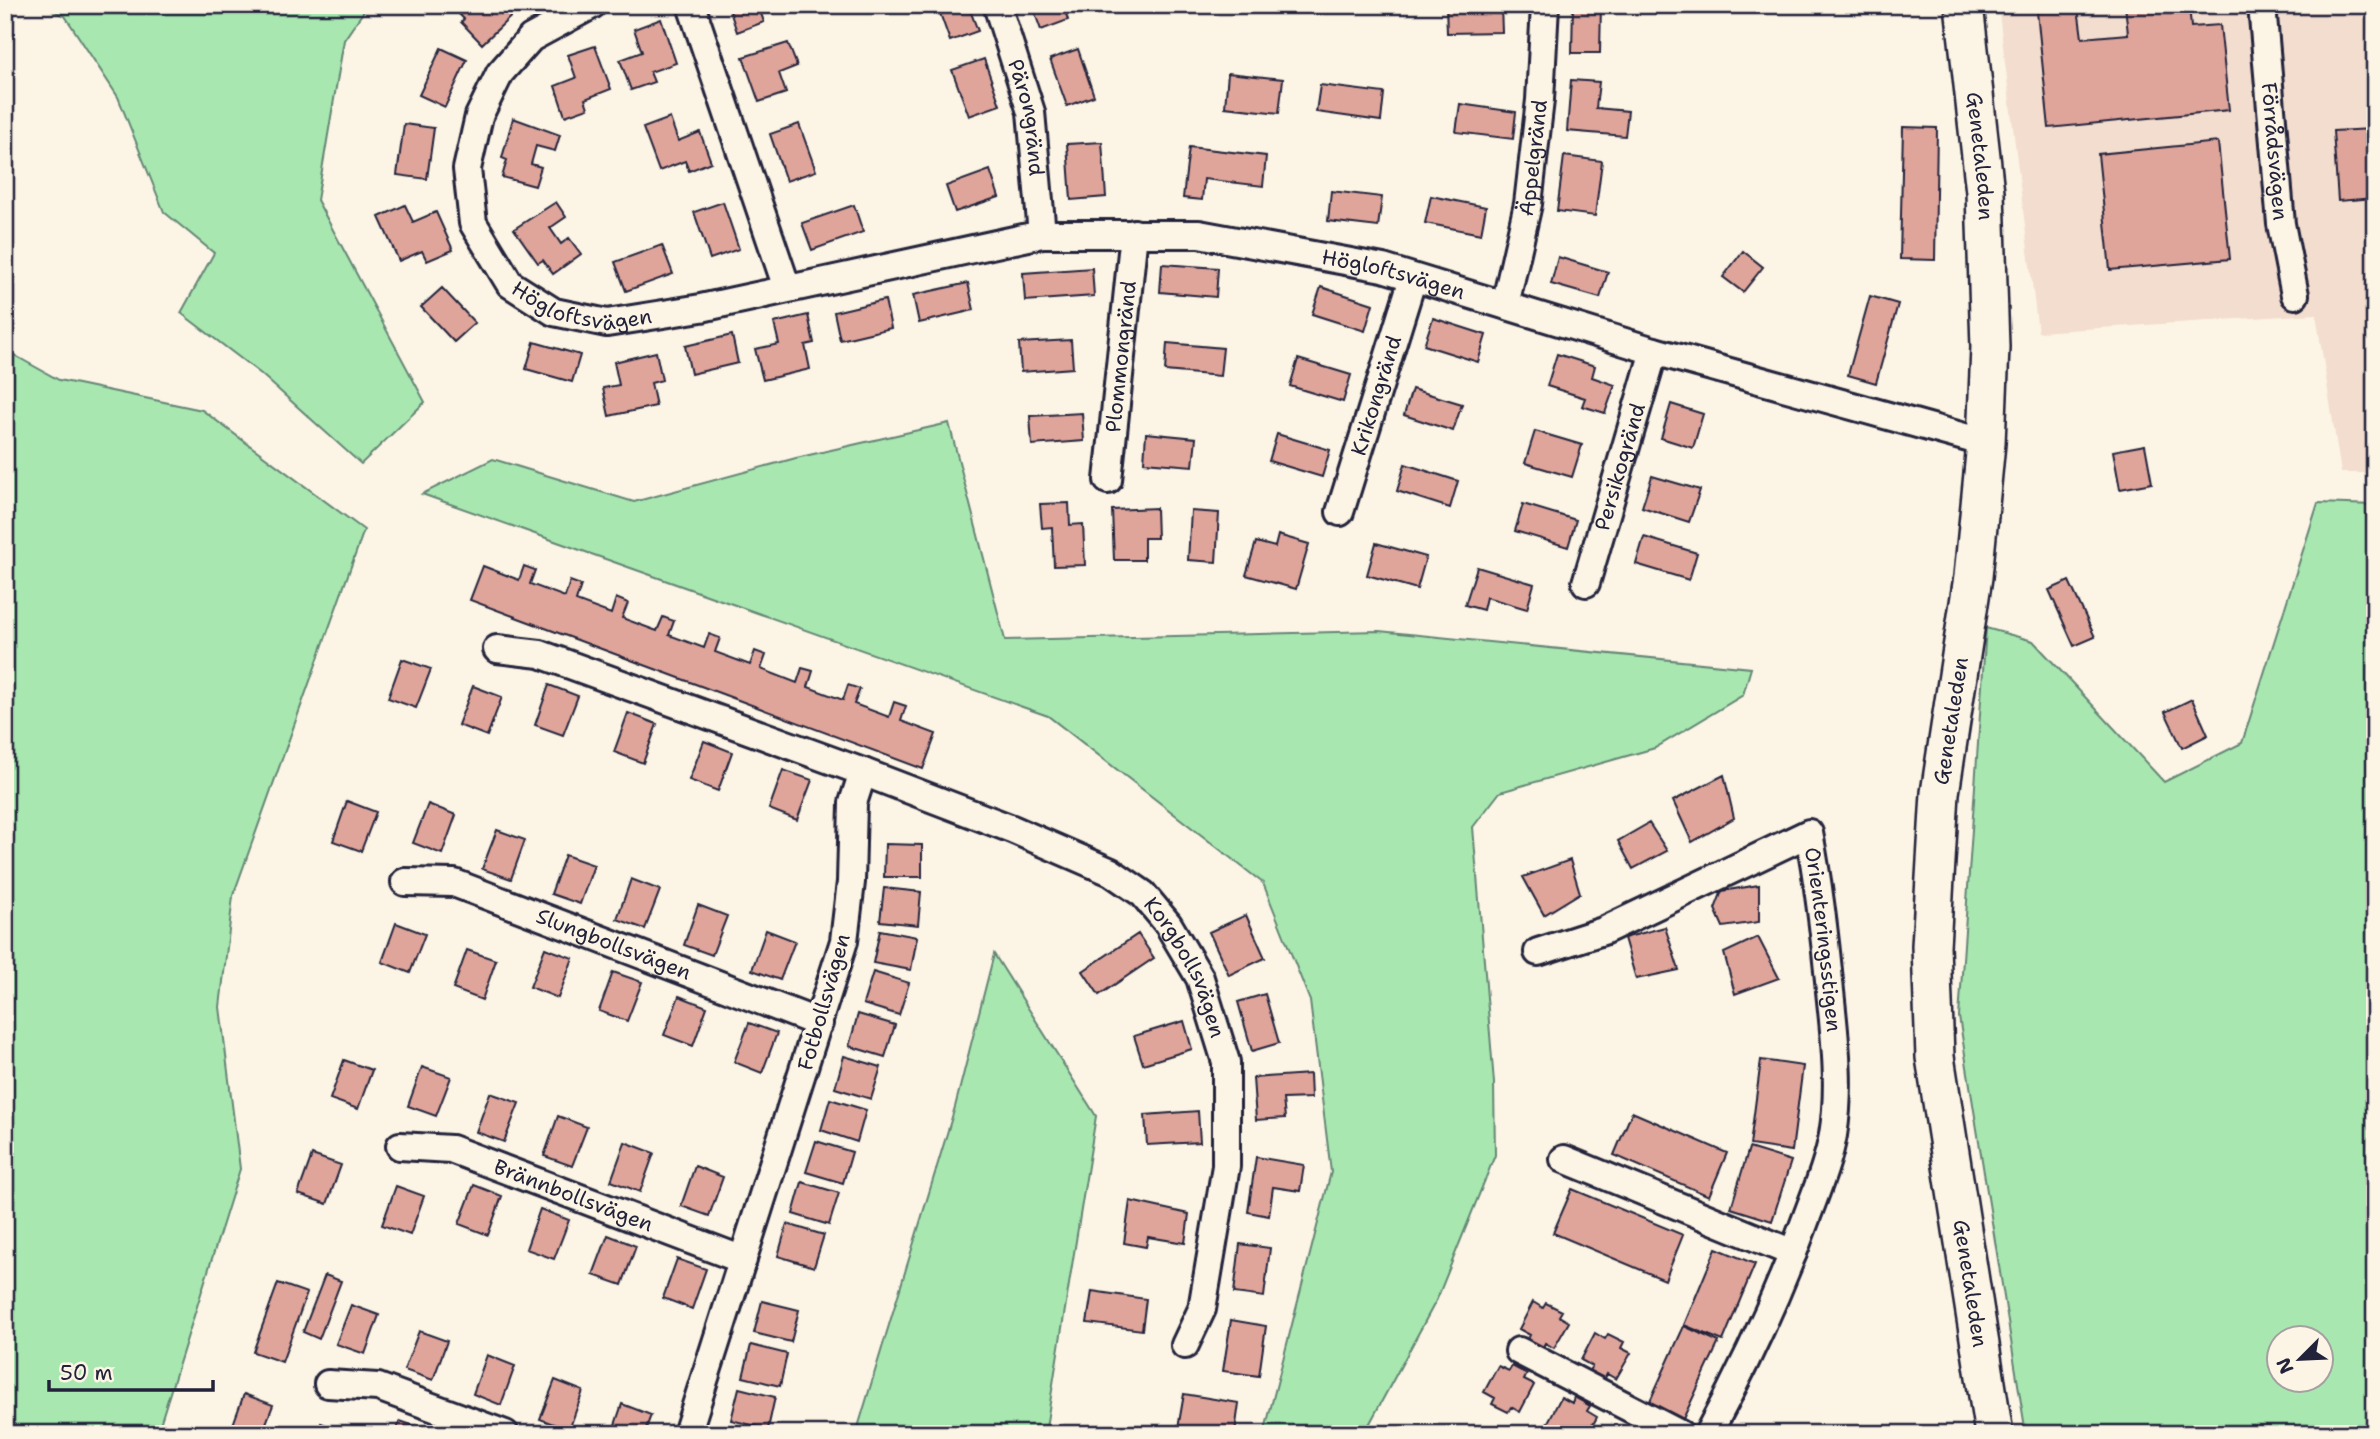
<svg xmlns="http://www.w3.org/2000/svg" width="2380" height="1439" font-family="'Shantell Sans',sans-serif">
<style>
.built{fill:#f3ddcf}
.green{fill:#a8e8b0;stroke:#658576;stroke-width:2;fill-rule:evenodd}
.building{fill:#dfa59b;stroke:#22223b;stroke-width:2}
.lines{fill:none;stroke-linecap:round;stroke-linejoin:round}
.street-casing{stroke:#22223b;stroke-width:32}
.secondary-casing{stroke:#22223b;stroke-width:42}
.street{stroke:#fcf5e5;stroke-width:26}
.secondary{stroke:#fcf5e5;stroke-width:37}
.labels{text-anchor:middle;stroke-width:7;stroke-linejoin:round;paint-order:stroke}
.street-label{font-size:21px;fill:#22223b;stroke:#fcf5e5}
</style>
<rect width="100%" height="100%" fill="#fcf5e5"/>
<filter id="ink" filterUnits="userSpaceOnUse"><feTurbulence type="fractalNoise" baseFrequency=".0143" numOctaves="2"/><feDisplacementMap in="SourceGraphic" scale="14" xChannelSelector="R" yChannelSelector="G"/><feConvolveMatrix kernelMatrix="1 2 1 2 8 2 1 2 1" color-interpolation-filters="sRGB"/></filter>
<g filter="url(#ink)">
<path class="built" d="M1998,5h377v468h-34l-25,-159 -278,18z"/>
<path class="green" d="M42,5h326l-24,35 -27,160 108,202 -64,62 -100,-90 -80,-61 33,-60 -50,-41 -46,-115 -53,-81z
M5,350l54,30 143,30 162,120 -131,366 -13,111 20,162 -83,265h-152z
M949,423l56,217 374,-9 372,37 -8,27 -88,53 -155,44 -27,35 21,256 1,72 -58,144 -73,135h-100l67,-262 -21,-171 -47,-118 -215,-167 -626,-222 71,-35 141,43 162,-44z
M2318,503l57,2v929h-349l-67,-417 27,-389 47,13 131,141 78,-39zM2278,1338h42v42h-42z
M994,954l102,162 -51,318h-189l99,-327z"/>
<path class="building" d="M461,5h56l3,3 -38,36 -21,-22 3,-3 -9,-9z
M728,5h30l6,17 -27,10z
M937,5h31l10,26 -28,10z
M1032,5h31l5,15 -27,10z
M1446,5h55l1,27 -55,1z
M1573,5h28l-1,48h-28z
M2125,5h64l2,22 29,-2 9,85 -180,18 -12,-116 41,-4 4,30 46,-4z
M661,19l15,44 -26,9 4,10 -23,8 -11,-30 22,-8 -8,-23z
M788,43l9,23 -18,7 7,20 -27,9 -16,-45z
M595,46l16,43 -26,10 3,9 -23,8 -10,-30 21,-8 -8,-23z
M441,48l26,12 -22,47 -26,-12z
M1078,49l16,47 -27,10 -17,-47z
M984,59l16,46 -31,11 -17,-46z
M1228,73l55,6 -4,34 -54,-6z
M1571,80l28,2 -3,26 32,3 -3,25 -58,-5z
M1320,85l64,8 -3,28 -65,-9z
M1460,104l56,8 -3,27 -57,-7z
M513,118l47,17 -5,16 -19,-5 -5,18 10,3 -6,19 -33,-9 5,-17 -5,-2z
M670,118l8,23 22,-9 11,30 -22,9 -4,-10 -26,10 -16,-43z
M404,124l30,4 -7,51 -30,-4z
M799,124l17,47 -30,10 -16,-47z
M1903,127l34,1 -2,132 -35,-1z
M2373,129l2,69 -37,3 -5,-70z
M1102,142l4,55 -35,3 -4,-56z
M2218,142l12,117 -120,11 -12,-116z
M1189,147l77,9 -3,30 -59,-7 -2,21 -19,-2z
M1564,156l38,5 -7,55 -38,-5z
M990,170l9,27 -44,15 -9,-26z
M1331,191l51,6 -4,30 -50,-6z
M1431,196l55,11 -5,27 -56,-11z
M556,202l10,15 -16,11 11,16 8,-6 12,16 -28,20 -10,-14 -5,3 -24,-34z
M723,202l16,47 -29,10 -16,-47z
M405,205l8,17 23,-10 17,38 -26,11 -5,-10 -23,10 -20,-44z
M854,205l9,27 -51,18 -10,-27z
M662,245l11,29 -47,17 -11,-29z
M1743,251l20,16 -20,25 -20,-15z
M1558,257l50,15 -8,26 -49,-14z
M1162,264l56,4 -2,29 -56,-5z
M1092,268l2,28 -69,5 -2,-28z
M968,283l6,27 -55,13 -6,-28z
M1321,287l52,17 -8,27 -53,-17z
M442,288l33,35 -21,19 -33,-35z
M1870,296l28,8 -22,79 -28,-8z
M885,300l6,28 -51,12 -6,-28z
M808,315l6,28 -9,2 5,24 -47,11 -8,-31 24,-5 -5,-21z
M1433,318l53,17 -8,27 -54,-17z
M732,335l6,28 -47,11 -6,-28z
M1071,340l2,28 -52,4 -2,-29z
M534,342l46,13 -8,27 -46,-13z
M1167,343l56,5 -3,28 -55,-5z
M656,352l6,28 -11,3 5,23 -47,10 -6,-28 16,-3 -5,-23z
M1557,354l38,12 -3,11 23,8 -10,28 -23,-7 3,-8 -38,-12z
M1298,359l53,16 -8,27 -53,-16z
M1412,389l50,15 -9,27 -49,-16z
M1671,404l32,10 -10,34 -32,-10z
M1082,413l2,28 -52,4 -2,-29z
M1535,431l47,14 -10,32 -47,-14z
M1146,433l50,5 -3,28 -49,-4z
M1277,434l53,16 -8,27 -53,-16z
M2145,445l7,38 -32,6 -7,-38z
M1405,464l53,17 -8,27 -53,-17z
M1652,476l48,14 -11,32 -47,-15z
M1069,503l1,22 13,-1 2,41 -31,1 -2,-39 -10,1 -2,-24z
M1523,504l53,16 -8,27 -53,-16z
M1156,508l1,30h-13v22h-30l-2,-50z
M1191,511l28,2 -3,49 -28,-2z
M1278,535l31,9 -13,45 -50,-14 10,-33 19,5z
M1644,537l53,16 -8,27 -53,-16z
M1376,543l50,14 -9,32 -50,-14z
M483,566l36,14 5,-14 11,4 -5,14 35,13 5,-16 11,4 -5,16 35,13 5,-16 12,5 -6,15 35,13 6,-14 11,4 -5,14 35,13 5,-14 11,4 -5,14 35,13 5,-14 11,4 -5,14 36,14 5,-15 11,3 -5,16 35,13 5,-15 12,4 -6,15 35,13 5,-15 12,4 -5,15 35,13 -13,35 -453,-169z
M1477,567l57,17 -7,25 -41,-12 -3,13 -18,-5z
M2069,581l26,56 -21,9 -25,-56z
M402,659l29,10 -15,39 -28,-10z
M549,685l29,11 -15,39 -28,-10z
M473,686l29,11 -15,39 -29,-11z
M2192,699l16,36 -26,13 -17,-36z
M628,713l29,11 -14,39 -29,-11z
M704,741l28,11 -14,39 -29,-11z
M783,770l29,10 -15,40 -28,-11z
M1724,775l10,43 -42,24 -19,-41z
M1724,775l10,43 -42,24 -19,-41z
M347,801l29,11 -15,39 -28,-10z
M428,804l28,11 -14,39 -29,-11z
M1649,823l18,28 -34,18 -15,-28z
M497,830l28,10 -14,39 -29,-10z
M885,844l37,1v32h-38z
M565,855l29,10 -14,39 -29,-10z
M1570,860l10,33 -36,22 -21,-38z
M631,879l29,11 -15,39 -28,-10z
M1759,885v37l-36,5 -8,-18 7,-18z
M884,888l37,4 -3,33 -38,-4z
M698,905l29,11 -15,39 -28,-10z
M1246,915l19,43 -36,17 -20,-43z
M396,923l29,11 -15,39 -28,-11z
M1665,927l14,43 -43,9 -12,-41z
M766,930l29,11 -15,39 -28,-10z
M880,930l37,7 -6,33 -38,-7z
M1138,934l16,24 -55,37 -16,-24z
M1758,937l21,41 -44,16 -11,-41z
M545,948l28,10 -15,40 -28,-11z
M467,950l29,10 -14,40 -29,-11z
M613,972l29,10 -15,39 -28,-10z
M873,972l36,11 -10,32 -36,-11z
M1265,994l14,49 -27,8 -14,-49z
M679,996l28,11 -14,39 -29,-11z
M858,1014l37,11 -10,32 -36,-11z
M1184,1021l8,28 -49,15 -9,-28z
M749,1023l28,10 -15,40 -28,-11z
M844,1056l37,11 -10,32 -36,-11z
M344,1060l28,10 -14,39 -28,-10z
M1761,1060l42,6 -11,85 -42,-6z
M422,1067l29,10 -15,39 -28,-10z
M1310,1074l1,24 -28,1 2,19 -29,2 -3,-42z
M490,1093l29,10 -15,39 -28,-10z
M830,1099l36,11 -9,32 -36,-12z
M1198,1111l2,31 -53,3 -2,-30z
M1632,1112l95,41 -18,43 -95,-41z
M558,1116l29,11 -15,39 -28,-10z
M816,1141l36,11 -9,31 -37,-11z
M625,1142l29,11 -14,39 -29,-11z
M1749,1148l42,13 -19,60 -41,-13z
M312,1155l29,10 -14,39 -29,-10z
M1256,1157l48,8 -4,26 -27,-4 -4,29 -21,-4z
M695,1166l28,11 -14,39 -28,-10z
M802,1182l37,11 -10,32 -36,-11z
M474,1185l28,11 -14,39 -29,-11z
M396,1186l28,10 -14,39 -28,-10z
M1572,1189l111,46 -18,45 -112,-47z
M1130,1201l59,13 -4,29 -37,-6 -2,10 -22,-4z
M540,1209l29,11 -15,39 -28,-10z
M787,1224l37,11 -10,32 -36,-11z
M608,1235l28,11 -14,39 -29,-10z
M1240,1244l30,4 -6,49 -30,-4z
M1716,1248l39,16 -32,77 -39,-16z
M677,1259l29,10 -14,40 -29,-11z
M325,1275l16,6 -22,58 -16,-7z
M278,1283l29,10 -25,69 -29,-10z
M1092,1291l54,8 -4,31 -55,-7z
M762,1301l37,9 -8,32 -37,-9z
M1533,1302l10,6 3,-5 16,8 -3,5 10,6 -15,26 -9,-5 -3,6 -15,-8 3,-6 -11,-6z
M351,1305l28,10 -14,39 -29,-10z
M1231,1320l35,6 -7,50 -36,-5z
M1684,1326l35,16 -36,77 -34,-16z
M419,1331l28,10 -14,39 -29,-10z
M1595,1333l10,6 3,-5 16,8 -3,6 10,5 -15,26 -9,-5 -3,6 -16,-8 4,-6 -11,-6z
M751,1345l36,9 -7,32 -37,-9z
M487,1355l28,11 -14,39 -28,-11z
M1498,1366l11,5 3,-5 15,8 -3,6 10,5 -14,27 -9,-5 -3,5 -16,-8 3,-6 -11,-6z
M555,1380l28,11 -14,39 -29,-11z
M739,1388l36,9 -7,32 -37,-9z
M244,1394l29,11 -11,29 -32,-1z
M1184,1394l55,9 -4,29 -26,-4 -1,6h-31z
M1561,1397l11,6 2,-6 16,9 -3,5 10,6 -9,17h-32l2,-4 -11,-6z
M622,1404l29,11 -7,19h-32z
M400,1421l29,10 -1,3h-33z
M321,1423l29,11h-33z"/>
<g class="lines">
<defs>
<g id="street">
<path id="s1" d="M592,5l-61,33 -31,35 -21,43 -12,53 6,54 37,61 44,28 53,11 94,-15 341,-74h157l184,34 271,83 332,92"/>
<path d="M691,5l96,283"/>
<path id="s2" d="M997,5l34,107 11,122"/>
<path id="s3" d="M2262,5l19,219 14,71"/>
<path id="s4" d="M1505,305l23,-101 12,-104 5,-95"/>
<path id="s5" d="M1108,480l26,-247"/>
<path id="s6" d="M1340,512l73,-234"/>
<path id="s7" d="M1586,583l68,-232"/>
<path d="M497,649l43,5 323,118 -10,31 -2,79 -7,59 -157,493"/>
<path id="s8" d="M863,772l149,57 99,43 32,22 25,30 32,54 26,84v104l-24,143 -17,36"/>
<path id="s9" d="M405,882l49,1 365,140"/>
<path id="s10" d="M1538,952l65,-21 206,-98c10,53 16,105 21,158 5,47 11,97 3,144 -5,28 -16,54 -26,81 -27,74 -61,148 -99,218"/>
<path id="s11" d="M400,1146l51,3 292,111"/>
<path d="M1564,1159l229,94"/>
<path d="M1519,1351l161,83"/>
<path d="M328,1384l50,3 127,47"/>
</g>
<g id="secondary">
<path id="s12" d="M1964,5l21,187 5,155 -4,96 -13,134 -33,216 -9,153 4,111 59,377"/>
</g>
</defs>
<use href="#street" class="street-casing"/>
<use href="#secondary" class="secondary-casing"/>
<use href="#street" class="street"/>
<use href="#secondary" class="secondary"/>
</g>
</g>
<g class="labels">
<g class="street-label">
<text dy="7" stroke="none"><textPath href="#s2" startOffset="117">Pärongränd</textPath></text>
<text dy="7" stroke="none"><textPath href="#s3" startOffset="147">Förrådsvägen</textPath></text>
<text dy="7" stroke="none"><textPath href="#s4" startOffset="150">Äppelgränd</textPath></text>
<text dy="7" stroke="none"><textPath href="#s12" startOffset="152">Genetaleden</textPath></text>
<text dy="7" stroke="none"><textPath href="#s1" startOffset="1250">Högloftsvägen</textPath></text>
<text dy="7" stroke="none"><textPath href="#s1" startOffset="422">Högloftsvägen</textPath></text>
<text dy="7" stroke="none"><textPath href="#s5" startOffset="124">Plommongränd</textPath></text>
<text dy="7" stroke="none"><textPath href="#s6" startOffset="122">Krikongränd</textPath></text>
<text dy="7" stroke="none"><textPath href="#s7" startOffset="121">Persikogränd</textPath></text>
<text transform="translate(1951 721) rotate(-81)" y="7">Genetaleden</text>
<text dy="7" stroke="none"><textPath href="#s10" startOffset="404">Orienteringsstigen</textPath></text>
<text dy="7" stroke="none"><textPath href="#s9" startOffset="220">Slungbollsvägen</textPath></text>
<text dy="7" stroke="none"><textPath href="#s8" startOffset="392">Korgbollsvägen</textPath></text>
<text transform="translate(824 1002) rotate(-74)" y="7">Fotbollsvägen</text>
<text dy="7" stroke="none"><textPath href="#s11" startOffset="182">Brännbollsvägen</textPath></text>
<text dy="7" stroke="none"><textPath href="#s12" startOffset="1286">Genetaleden</textPath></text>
</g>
</g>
<rect width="2380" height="1439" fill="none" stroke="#fcf5e5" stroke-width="28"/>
<rect x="14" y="14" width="2352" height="1411" fill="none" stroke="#22223b" stroke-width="2.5" filter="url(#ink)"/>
<g transform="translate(2300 1359) rotate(246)"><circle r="33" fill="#fcf5e5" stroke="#a5a1a1" stroke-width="2"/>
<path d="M0-5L12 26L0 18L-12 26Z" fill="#22223b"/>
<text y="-10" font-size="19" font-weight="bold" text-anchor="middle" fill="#22223b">N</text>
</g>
<path d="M49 1380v10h164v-10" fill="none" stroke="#22223b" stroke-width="3.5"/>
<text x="60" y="1380" font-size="21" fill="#22223b" stroke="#fcf5e5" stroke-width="5" paint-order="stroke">50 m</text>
</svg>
